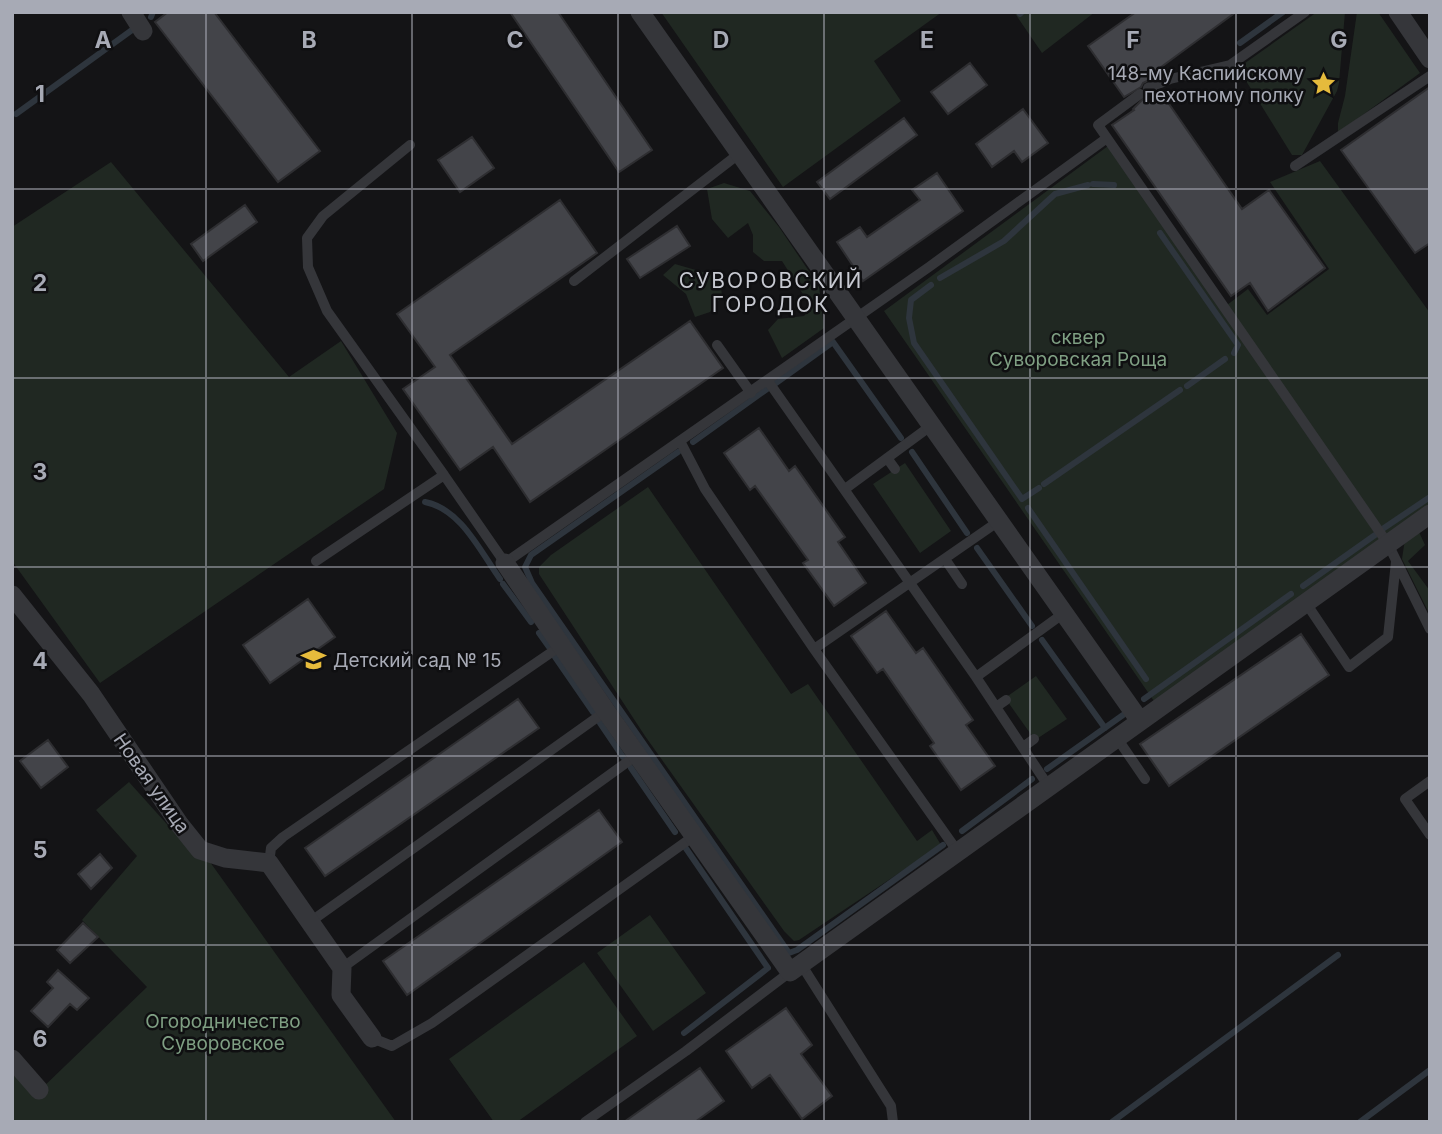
<svg xmlns="http://www.w3.org/2000/svg" width="1442" height="1134" font-family="Inter,sans-serif">
<style>
.green{fill:#202822}
.lines{fill:none;stroke-linecap:round;stroke-linejoin:round}
.stream{stroke:#2e353d;stroke-width:6}
.building{fill:#434449;stroke:#2e2e31;stroke-width:2}
.service{stroke:#35363a;stroke-width:10}
.minor{stroke:#35363a;stroke-width:19}
.grid{fill:none;stroke:#a7aab5;stroke-width:2;stroke-opacity:0.55}
.labels{text-anchor:middle;stroke-width:5;stroke-linejoin:round;paint-order:stroke}
.poi-label{font-size:19px;fill:#a7aab5;stroke:#0f0f11;text-anchor:end}
.park-label{font-size:19px;fill:#7f9f83;stroke:#0f0f11}
.street-label{font-size:19px;fill:#a7aab5;stroke:#0f0f11}
.neighbourhood-label{font-size:21px;letter-spacing:2px;fill:#c7c9d1;stroke:#0f0f11}
.grid-label{font-size:23px;text-anchor:middle;font-weight:bold;fill:#a7aab5;stroke:#0f0f11;stroke-width:5;stroke-linejoin:round;paint-order:stroke}
</style>
<rect width="100%" height="100%" fill="#141416"/>
<path class="green" d="M661,12h281l-68,49 27,40 -118,86z
M1014,12h81l-53,41z
M1317,12h28l-6,71 -2,8 -35,64h-10l-54,-87z
M1357,12h21l42,61 -82,60v-10l7,-27z
M1108,146l273,396 -227,159 -270,-390z
M1320,161l110,152v192l-43,30 -160,-230 21,-16 19,26 62,-46 -59,-87z
M111,162l178,215 52,-36 56,92 -13,56 -284,194 -88,-122v-334z
M724,183l26,8 29,36 40,59 5,42 -42,30 -14,-28 10,-11 26,-3 7,-9 -29,-46h-18l-11,-9v-17l-5,-12 -20,15 -16,-19 -5,-30z
M675,264l45,13 2,19 -12,16 -15,5 -9,-23 -23,-19z
M905,463l46,68 -31,22 -47,-69z
M648,487l143,207 17,-10 109,157 15,-11 9,15 -142,95 -5,1 -10,-10 -139,-195 -106,-162v-7l12,-12z
M1419,532l6,13 -17,16 22,30v24l-28,-56 3,-20z
M1036,676l31,43 -32,21 -30,-42z
M129,782l63,70 18,10 186,260h-384v-51l25,22 110,-106 -65,-67 55,-64 -41,-46z
M650,915l56,78 -53,38 -56,-78z
M584,962l53,74 -120,86h-23l-45,-63z"/>
<g class="lines">
<path class="stream" d="M1020,14l2,-2
M151,17l2,-5
M1240,43l43,-31
M16,114l116,-84
M1093,184l21,1
M1160,233l78,112 -4,8
M940,278l64,-37 51,-47 33,-9
M931,285l-20,15 -2,18 5,25 108,156 17,-11
M776,383l57,-41 68,96
M1187,386l38,-27
M693,442l74,-53
M678,452l-147,103 -6,12 7,16 257,370 8,-3 146,-105
M912,452l55,81
M1044,484l136,-94
M425,502c36,7 55,49 75,77
M1028,508l118,171
M1384,528l46,-31
M977,548l55,78
M503,584l28,38
M1303,586l72,-51
M539,633l10,14
M1042,640l63,88
M555,657l38,55
M1144,699l147,-105
M600,723l23,34
M631,768l44,64
M1047,769l76,-54
M962,831l70,-52
M684,1033l84,-65 -83,-121
M1112,1122l226,-167
M1360,1122l70,-52"/>
</g>
<path class="building" d="M168,12h46l106,139 -42,31 -123,-160z
M510,12h48l94,138 -33,22z
M1136,12h100l-87,64 2,3 -8,4 -2,4 -17,10 -36,-51z
M970,63l17,22 -39,29 -17,-22z
M1430,87v156l-15,10 -74,-103z
M1160,91l82,118 27,-19 56,78 -57,43 -18,-28 -19,13 -119,-171 22,-15 -1,-1 14,-14z
M1023,109l25,34 -26,19 -8,-11 -22,16 -16,-23z
M904,118l13,17 -87,64 -13,-17z
M472,137l22,31 -34,24 -22,-32z
M937,173l26,38 -100,70 -26,-39 23,-15 7,10 53,-37 -8,-10z
M560,200l37,53 -147,102 62,89 178,-123 33,47 -193,134 -37,-55 -33,23 -57,-81 32,-22 -38,-53z
M245,205l12,17 -54,39 -12,-17z
M677,226l13,20 -50,32 -13,-19z
M759,428l30,43 6,-5 50,71 -7,5 28,41 -32,23 -31,-43 5,-3 -53,-74 -5,4 -26,-37z
M308,599l27,38 -65,46 -27,-38z
M886,611l30,42 7,-5 50,72 -7,5 29,41 -34,24 -31,-44 4,-3 -51,-74 -6,4 -26,-37z
M1301,634l28,41 -160,111 -29,-42z
M518,699l21,29 -214,148 -20,-28z
M48,740l20,27 -27,21 -21,-27z
M599,810l23,32 -215,153 -24,-34z
M100,854l12,14 -21,21 -13,-15z
M83,923l15,14 -28,26 -13,-13z
M58,970l31,28 -12,12 -7,-6 -22,23 -17,-16 22,-23 -6,-6z
M786,1008l26,37 -11,9 31,42 -30,23 -32,-44 -18,13 -26,-37z
M700,1068l24,33 -29,21h-71z"/>
<g class="lines">
<path class="service" d="M1148,88l22,-9 60,-14 75,-53
M1107,138l281,406 42,85
M410,145l-87,71 -16,22 1,29 19,44 117,164
M1295,166l135,-90
M574,281l166,-128
M717,345l34,48
M768,381l208,296 73,110
M680,441l25,48 109,160 144,203
M887,458l8,11
M845,489l87,-64
M945,559l17,25
M316,561l128,-86 61,88 424,-296 178,-129 -9,-13 42,-31
M1306,603l43,64 39,-30 8,-75
M814,649l185,-128
M976,677l88,-64
M996,707l10,-7
M1117,738l28,41
M1023,747l11,-8
M1430,781l-25,18 25,36
M269,863l2,-15 12,-11 279,-192
M310,922l296,-211
M801,964l90,142 2,16
M342,968l295,-213
M372,1038l20,8 40,-23 262,-187
M585,1122l101,-71 104,-79"/>
<path class="minor" d="M131,12l12,19
M640,12l500,709
M1398,12l32,47
M505,563l101,148 184,261 640,-458
M12,595l79,99 89,131 20,25 25,8 44,5 73,105 -1,27 31,43
M12,1059l27,31"/>
</g>
<path class="grid" d="M206,12v1110M412,12v1110M618,12v1110M824,12v1110M1030,12v1110M1236,12v1110M12,189h1418M12,378h1418M12,567h1418M12,756h1418M12,945h1418"/>
<defs>
<symbol id="sight-bare" viewBox="-9 -9 18 18"><path d="M0-6L1.8-2.2L6-1.7L2.9 1.2L3.7 5.4L0 3.3L-3.7 5.4L-2.9 1.2L-6-1.7L-1.8-2.2Z" fill="#e6bb3c" stroke="#0f0f11" stroke-width="2.5" paint-order="stroke"/></symbol>
<symbol id="school-bare" viewBox="-9 -9 18 18"><path d="M0-5L7-2L0 1L-7-2ZM-4 1L0 2.5L4 1V4Q0 6-4 4Z" fill="#e6bb3c" stroke="#0f0f11" stroke-width="2.5" paint-order="stroke"/></symbol>
</defs>
<g fill-rule="evenodd">
<use href="#sight-bare" x="1306" y="66" width="35" height="35"/>
<use href="#school-bare" x="296" y="642" width="35" height="35"/>
</g>
<g class="labels">
<g class="poi-label">
<text x="1304" y="80">148-му Каспийскому<tspan x="1304" dy="22">пехотному полку</tspan></text>
<text x="333" y="667" text-anchor="start">Детский сад № 15</text>
</g>
<g class="park-label">
<text x="1078" y="344">сквер<tspan x="1078" dy="22">Суворовская Роща</tspan></text>
<text x="223" y="1028">Огородничество<tspan x="223" dy="22">Суворовское</tspan></text>
</g>
<g class="street-label">
<text transform="translate(152 783) rotate(55)" y="7">Новая улица</text>
</g>
<g class="neighbourhood-label">
<text x="771" y="288">СУВОРОВСКИЙ<tspan x="771" dy="24">ГОРОДОК</tspan></text>
</g>
</g>
<g class="grid-label">
<text x="103" y="48">A</text>
<text x="309" y="48">B</text>
<text x="515" y="48">C</text>
<text x="721" y="48">D</text>
<text x="927" y="48">E</text>
<text x="1133" y="48">F</text>
<text x="1339" y="48">G</text>
<text x="40" y="102">1</text>
<text x="40" y="291">2</text>
<text x="40" y="480">3</text>
<text x="40" y="669">4</text>
<text x="40" y="858">5</text>
<text x="40" y="1047">6</text>
</g>
<rect width="1442" height="1134" fill="none" stroke="#a7aab5" stroke-width="28"/>
</svg>
